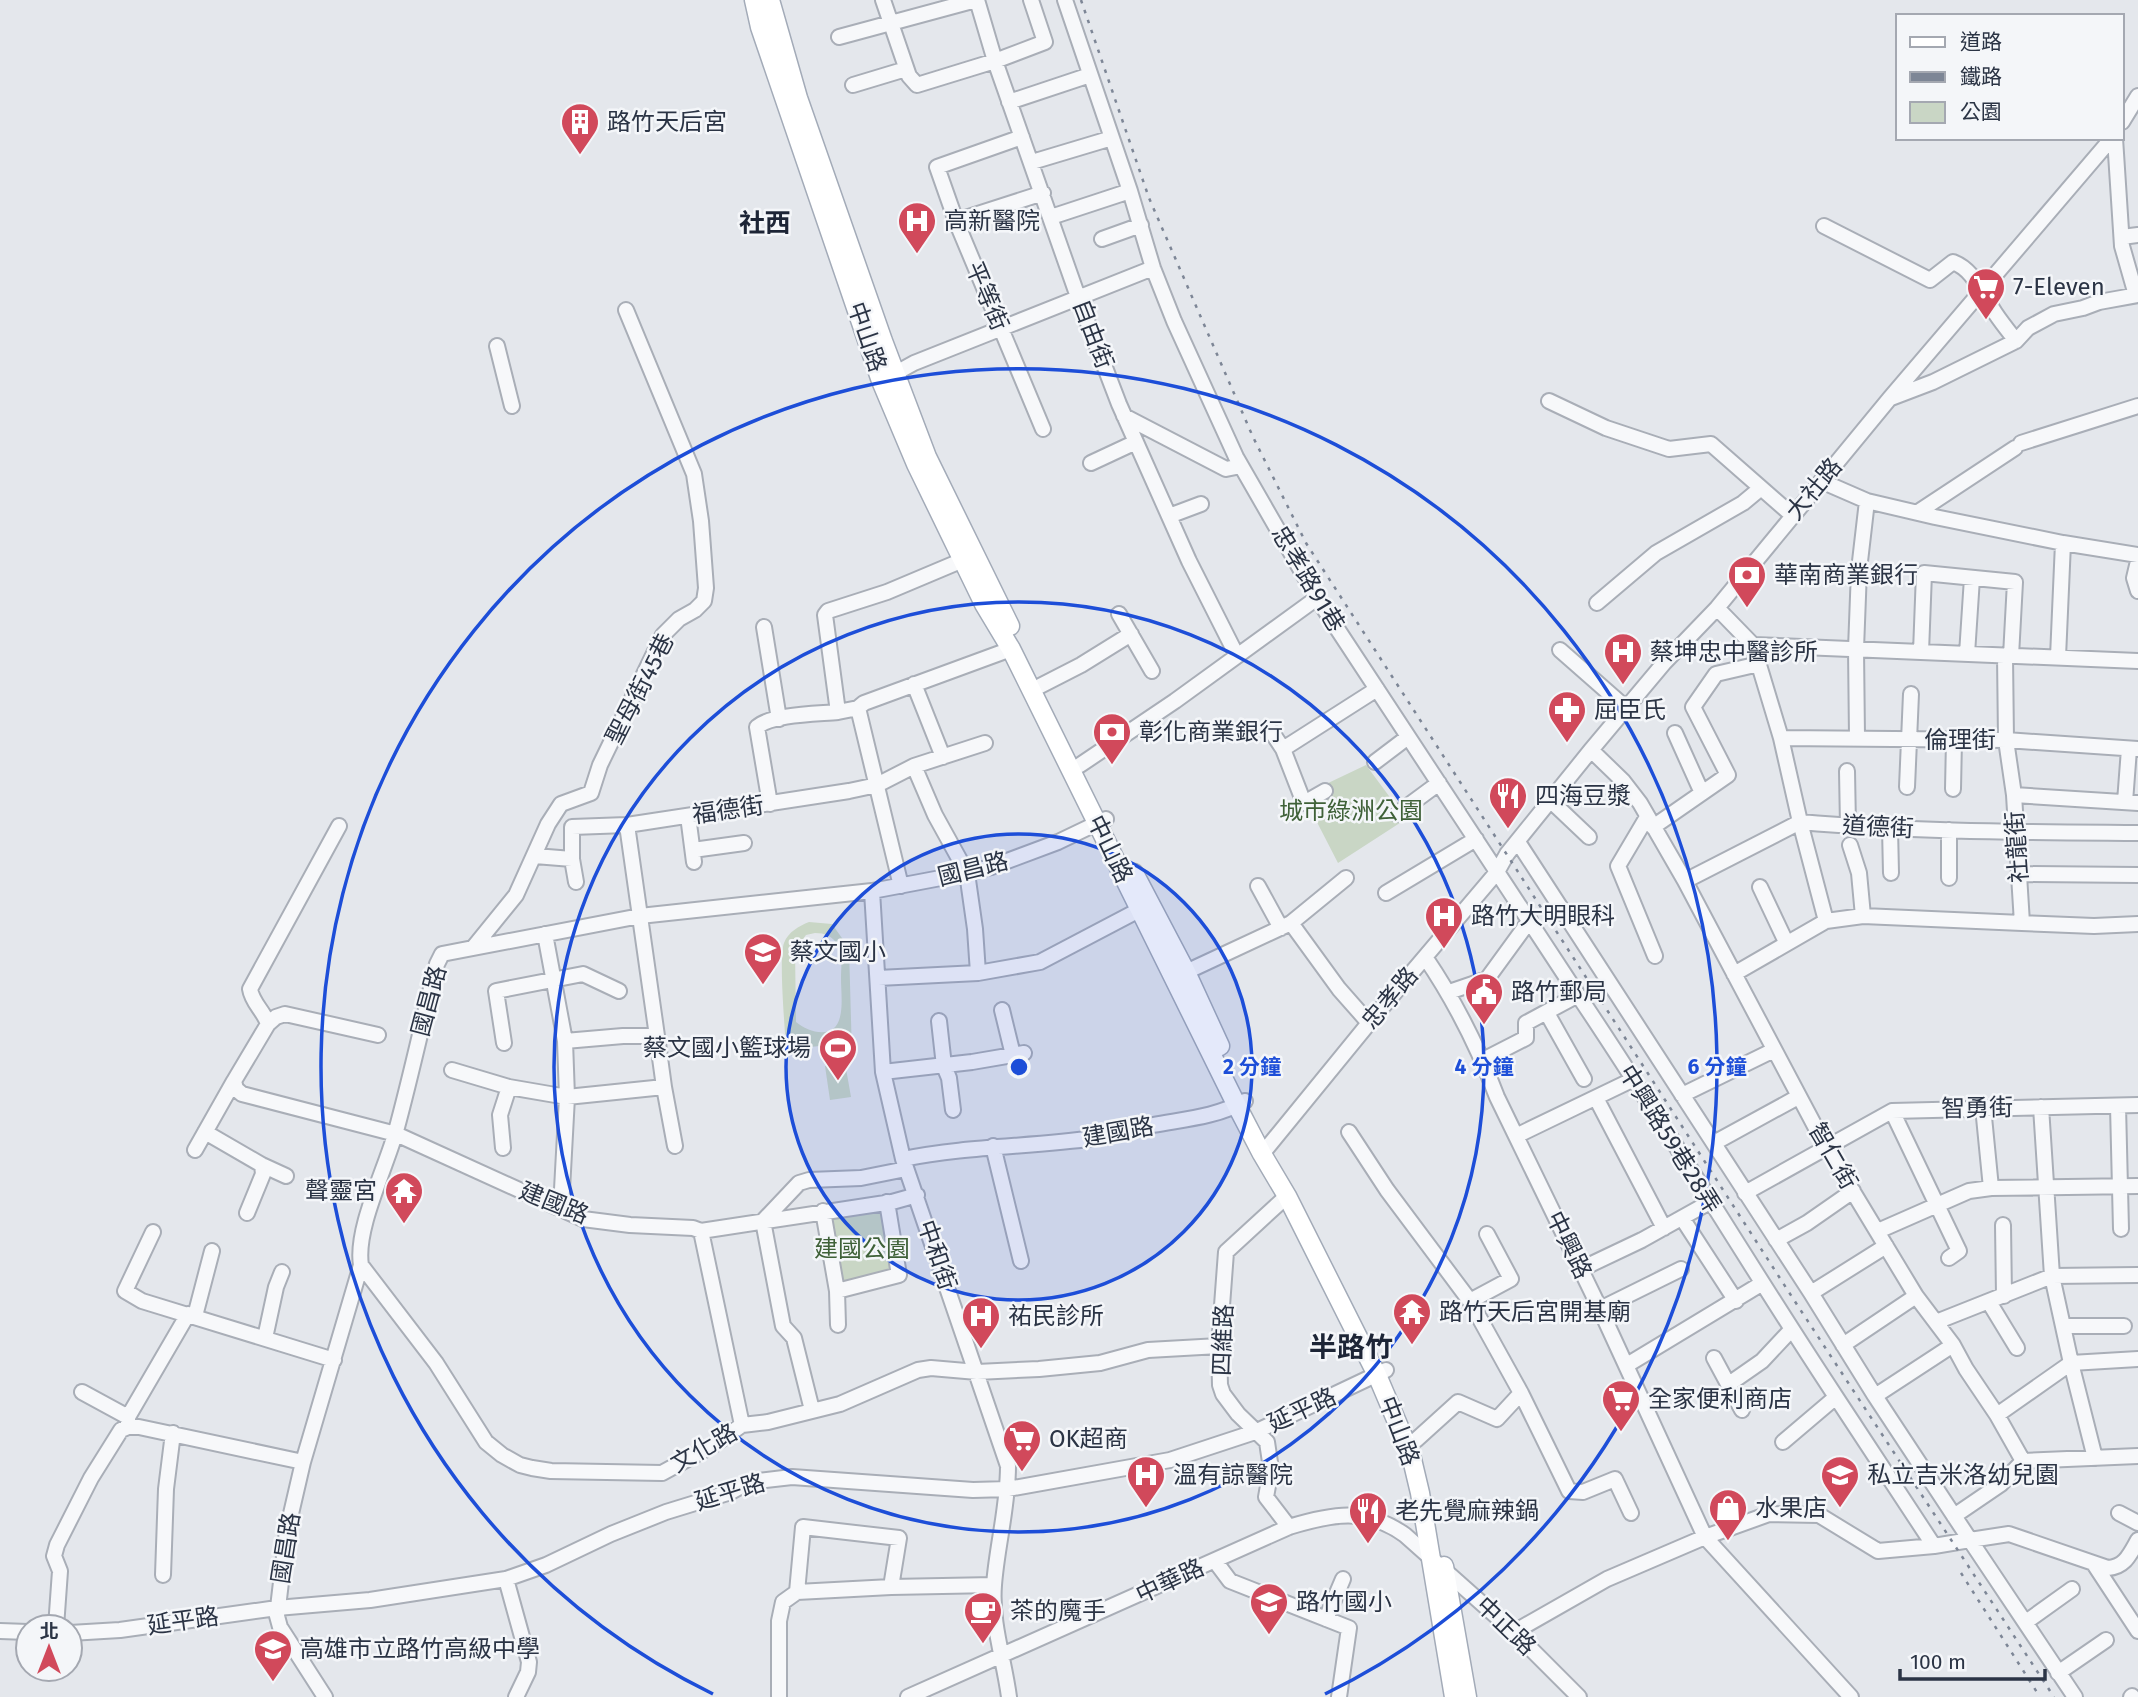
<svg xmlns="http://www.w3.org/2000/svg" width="2138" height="1697" font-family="'Fira Sans','Noto Sans TC',sans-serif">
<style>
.green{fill:#c9d6c5;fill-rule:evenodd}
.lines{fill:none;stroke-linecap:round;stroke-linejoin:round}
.minor-casing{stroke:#a9aeb7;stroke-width:18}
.major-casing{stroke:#a3abb8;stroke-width:21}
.minor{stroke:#f7f8fa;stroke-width:14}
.major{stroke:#fff;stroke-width:18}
.rail{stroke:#7d8696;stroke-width:2.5;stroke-dasharray:3.5 7;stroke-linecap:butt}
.ring{fill:none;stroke:#1d4ed8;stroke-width:3.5}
.labels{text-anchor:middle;stroke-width:5;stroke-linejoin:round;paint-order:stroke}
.poi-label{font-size:24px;fill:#2b3445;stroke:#f4f6f9;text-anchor:start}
.street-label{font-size:24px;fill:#2b3445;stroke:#f4f6f9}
.park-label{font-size:24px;fill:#3f6138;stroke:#f4f6f9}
.neighbourhood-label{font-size:26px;font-weight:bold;fill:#1d2536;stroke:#f4f6f9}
.quarter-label{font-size:28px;font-weight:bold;fill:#1d2536;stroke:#f4f6f9}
.centre{fill:#1d4ed8;stroke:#f4f6f9;stroke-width:3.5}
.ring-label{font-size:21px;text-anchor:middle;font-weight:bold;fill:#1d4ed8;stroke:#f4f6f9;stroke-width:5;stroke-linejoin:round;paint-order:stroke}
</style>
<rect width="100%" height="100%" fill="#e4e7ec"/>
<path class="green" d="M1366,765l40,54 -68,44 -35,-68z
M809,922l23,2 17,24 3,107 -12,1v-20c-17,13 -39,16 -55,-2 -1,-18 -6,-78 -1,-91 4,-11 15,-17 25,-21zM815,933c10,0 17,3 23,12 5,9 3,23 3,33 0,12 2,27 -1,39 -5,23 -31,16 -44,5l-1,-72 11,-15z
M845,1063l6,34 -21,3 -5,-34z
M883,1208l9,62 -50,13 -12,-67z"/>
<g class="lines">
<defs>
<path id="minor" d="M883,0l26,76 8,9 78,-24 50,-19 -14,-42
M977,0l18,61 83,236 41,107 70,157 48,95
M1065,0l65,191 23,77 21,53 62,136 81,141 261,397 -52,28v15l-43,22
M839,37l137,-37
M853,85l53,-16
M1009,102l81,-27
M2122,122l16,-26
M1022,137l-85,30 19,54 87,208
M2115,138l7,108 14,49
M1032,162l80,-24
M1051,217l79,-26
M956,221l87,-28
M1824,226l106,54 23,-18c21,8 27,29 39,46 7,12 16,22 24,33
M2122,237l16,-2
M1102,239l39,-14
M497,346l15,60
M887,378l27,-15 239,-95
M1891,398l42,-16 83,-41 12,-13 26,-14 29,-6 16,-6 39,-7
M1549,401l57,27 63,21 42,-5 81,71
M1124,416l102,53 15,-3
M2021,443l117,-37
M1091,463l45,-21
M1821,481l46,20 68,16 128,26 75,12
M1918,512l97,-64
M1169,516l32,-12
M2138,561l-4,17 4,13
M1597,603l59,-50 87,-50 18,-15
M1717,608l36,37 168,7
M1119,614l33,57
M764,627l15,92
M1753,645l28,93 19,84c113,10 225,10 338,11
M1560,650l66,58
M1967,654l5,-76
M2005,656l1,84 8,55 8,128 72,3 44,-2
M2011,656l4,-74 -91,-9 -3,79 217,9
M2058,657l5,-114
M914,684l29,73
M1040,686l41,-21 50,-31
M858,708l43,178
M838,712l20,-4 6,-5 147,-54
M1271,731l12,18 21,54 21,-12
M1675,733l27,60
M1857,737l-1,-88 3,-79 8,-69
M1781,738l225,2 132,9
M1283,749l94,-60
M1591,750l32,31 17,22 45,78 141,266 90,149 37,49 13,24 31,46 26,46 115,-5
M1375,762l33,-25
M1080,765l95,-64 142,-103
M914,766l21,49 32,58 8,56 3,44
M1847,771l1,55
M1907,787l4,-93
M1953,789l1,-49
M2014,795l124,8
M1551,801l38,36
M2125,802l4,-53
M770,804l-13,-77c15,-13 61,-13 81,-15l-13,-97 3,-4 59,-19 76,-32
M1397,814l42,-31
M688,816l6,46
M1647,817l-29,49 37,90
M1653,827l75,-52 -35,-68 23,-33 43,-10
M1890,828l1,45
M1850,845l9,28 4,43
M693,850l51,-7
M535,856l37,3
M2019,874l119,1
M1949,878v-48
M1685,881l115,-59 26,99
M576,882l-4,-23v-32l55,-2
M1258,886l23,42
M1760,887l26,55
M872,891l11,181 20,87 105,307c0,41 -11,79 -14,119 -3,38 10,74 15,112
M1386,893l90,-54
M1291,923l48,66 30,34
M545,934l20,107 2,56 -6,111
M473,948l43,-53 32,-71 13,-20 30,-11 9,-28 63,-130 16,-16 16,-9 9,-9 2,-13 -5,-67 -7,-47 -68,-164
M1425,957c30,44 53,90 72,140l103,212 105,228 146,160
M1186,972l105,-49 55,-45
M1734,974l92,-53 37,-5 159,7
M878,978l100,-5 62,-11 99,-52
M1449,992l38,-13 43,-59
M1578,995c89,132 170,269 258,402
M1002,1010l11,45
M1547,1013l37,66
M939,1021l5,45 5,12 4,32
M268,1024c-4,-13 -16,-21 -18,-35l89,-163
M378,1035l-93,-21 -9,3 -8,7 -34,57 2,8 6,5 154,40 187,85 47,6 63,3 8,3 191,-29 25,-7
M657,1036l-30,-211 222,-34 28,-6 37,-19 71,-23
M565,1041l58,-5h34l7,51
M504,1043l-8,-52 87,-17 36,17
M452,1070l57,17 58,10 97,-10 11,59
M883,1072l89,-10 52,-9
M1682,1095l92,-45
M1596,1098l68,130
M2118,1106l3,123
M1983,1107l8,81
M2041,1107l11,169 19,87 67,-4
M1892,1111l67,140 -10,7
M205,1132l57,33 24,11
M1349,1132l38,58 83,111 51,92 48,98 14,1 32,-13 16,34
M1518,1135l116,-56
M1714,1143l84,-46
M993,1146l28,115
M503,1148l-3,-33 9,-28
M195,1150l39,-69
M1262,1154l107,-131 128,-151 10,-18 84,-104 73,-87 53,-55 173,-210 222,-260
M903,1159c64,-13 128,-12 192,-21 20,-2 38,-9 58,-13 32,-6 63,-8 92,-24
M1745,1193l147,-82 246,-6
M1287,1196l-61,56 -7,94 1,39 3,9 15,20 29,28 4,27 -5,28 23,30
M823,1211l14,80 1,34
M247,1213l16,-39 -1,-9
M1682,1218l54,83
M2003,1225l1,71
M701,1231l41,194
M1878,1231l91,-40 22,-3 147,-2
M153,1232l-28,59 17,10 192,59
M1776,1240l31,-17 46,-32
M361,1265l75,98 50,79 16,13 18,10 12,3 19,3 111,2 53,-29 27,-19 26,-3 72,-18 78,-34 13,-2 46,4 62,-3 61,-6 48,-13 71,-4
M1581,1269l61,-29 68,-38
M837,1291l62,-16 -12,-73
M1811,1293l75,-47
M1470,1301l41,-22 -24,-45
M1989,1302l28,46
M1600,1309l81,-40
M195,1316l17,-65
M1936,1322l116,-46 86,-1
M2064,1326h60
M265,1338l11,-51 6,-15
M1843,1345l73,-49
M1714,1358l28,52
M1627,1365l134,-81
M1729,1384l33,-23 29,-31
M82,1392l46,25
M1875,1396l78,-51
M812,1410l-18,-72 -11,-12 -20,-105 36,-38 10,-3 52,-2 45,-9
M1997,1415l74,-52 24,95
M128,1427v-10l60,-103
M1416,1440l42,-38 39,17 24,-26
M1783,1442l53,-45 98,149
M2119,1513l19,10
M1954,1516l47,-32 22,-23
M1215,1561l15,20 119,47 -10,69
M2094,1564l44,67
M163,1575l3,-86 7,-56
M506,1579l23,83 -1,10 -12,25
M891,1587l103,-2
M1326,1619l17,-40
M2026,1622l46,-33
M56,1627l4,-56 -6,-15 3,-11 34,-67 30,-48 7,-3h11l164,35
M0,1631l28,1
M1514,1632l93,-53 98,-42 64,-23 50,1 59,36 56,-5 36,-6 -95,-144 -64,-103 -293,-451
M70,1633l50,-3 157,-22 93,-8 136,-21 40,-14 65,-31 55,-22 65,-20 18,-10 43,-5 181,13 35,-1 162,-29 85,-28 131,-62
M2058,1673l48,-33
M325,1697l-45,-70 -3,-11 10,-85 16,-69 58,-197c-6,-36 25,-97 35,-134 15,-55 27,-111 41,-167l5,-10 198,-38 232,-25 95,-18 24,-6 67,-25 48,-23
M779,1697v-76l4,-19 14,-10 94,-5 8,-49 -96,-11 -6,65
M908,1697l381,-170c43,-13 77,-20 116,8l109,97 65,65
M2075,1697l-105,-157 39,-6 99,34c17,-1 22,-14 30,-28
M2131,1697l1,-1"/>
<path id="major" d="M754,0l6,27 121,354 35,83 68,140 27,45 226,457 25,48 25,42 90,179 34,80 9,38 34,204
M770,0l28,98 85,243 44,116 83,169
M1134,873l52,99 34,74
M1444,1566l23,131"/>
</defs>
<use href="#minor" class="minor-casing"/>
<use href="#major" class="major-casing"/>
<use href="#minor" class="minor"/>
<use href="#major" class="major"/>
<path class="rail" d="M1081,0l68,198 104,239 53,106 488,757 260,397
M1961,1573l79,124"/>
</g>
<circle cx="1019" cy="1067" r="233" fill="#1d4ed8" fill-opacity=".12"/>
<g class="ring">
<circle cx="1019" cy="1067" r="233"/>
<circle cx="1019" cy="1067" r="465"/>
<path d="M713 1694A698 698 0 1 1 1325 1694"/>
</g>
<defs>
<symbol id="building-pin" viewBox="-11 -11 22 30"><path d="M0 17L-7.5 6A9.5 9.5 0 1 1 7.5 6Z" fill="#d1495b" stroke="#f4f6f9"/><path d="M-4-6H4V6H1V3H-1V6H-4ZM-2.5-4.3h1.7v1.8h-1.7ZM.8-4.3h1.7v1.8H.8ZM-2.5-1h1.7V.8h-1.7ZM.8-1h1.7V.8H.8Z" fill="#fff"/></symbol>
<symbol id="hospital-pin" viewBox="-11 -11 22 30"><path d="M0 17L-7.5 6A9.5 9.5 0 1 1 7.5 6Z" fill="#d1495b" stroke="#f4f6f9"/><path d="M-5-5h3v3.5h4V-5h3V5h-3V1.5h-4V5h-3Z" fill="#fff"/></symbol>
<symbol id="supermarket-pin" viewBox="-11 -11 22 30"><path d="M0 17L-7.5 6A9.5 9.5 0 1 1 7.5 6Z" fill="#d1495b" stroke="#f4f6f9"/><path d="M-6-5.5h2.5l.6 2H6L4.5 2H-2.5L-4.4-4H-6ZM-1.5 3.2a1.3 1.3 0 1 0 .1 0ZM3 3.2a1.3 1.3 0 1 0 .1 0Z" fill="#fff"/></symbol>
<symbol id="bank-pin" viewBox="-11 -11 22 30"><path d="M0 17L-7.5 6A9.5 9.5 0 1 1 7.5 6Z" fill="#d1495b" stroke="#f4f6f9"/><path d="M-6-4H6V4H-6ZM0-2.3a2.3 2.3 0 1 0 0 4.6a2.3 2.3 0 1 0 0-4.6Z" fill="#fff"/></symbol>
<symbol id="pharmacy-pin" viewBox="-11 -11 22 30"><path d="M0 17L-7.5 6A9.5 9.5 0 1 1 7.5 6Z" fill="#d1495b" stroke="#f4f6f9"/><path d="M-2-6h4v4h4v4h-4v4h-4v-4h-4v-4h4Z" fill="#fff"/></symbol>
<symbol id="restaurant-pin" viewBox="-11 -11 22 30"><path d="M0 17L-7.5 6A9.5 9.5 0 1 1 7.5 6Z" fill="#d1495b" stroke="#f4f6f9"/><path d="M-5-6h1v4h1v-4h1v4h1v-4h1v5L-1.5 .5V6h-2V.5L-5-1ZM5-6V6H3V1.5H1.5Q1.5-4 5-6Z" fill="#fff"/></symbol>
<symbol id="school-pin" viewBox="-11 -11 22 30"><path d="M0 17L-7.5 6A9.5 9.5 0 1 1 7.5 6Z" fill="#d1495b" stroke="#f4f6f9"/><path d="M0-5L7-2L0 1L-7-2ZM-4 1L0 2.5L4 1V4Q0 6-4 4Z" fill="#fff"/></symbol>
<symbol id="civic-pin" viewBox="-11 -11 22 30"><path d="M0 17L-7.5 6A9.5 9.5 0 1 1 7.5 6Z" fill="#d1495b" stroke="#f4f6f9"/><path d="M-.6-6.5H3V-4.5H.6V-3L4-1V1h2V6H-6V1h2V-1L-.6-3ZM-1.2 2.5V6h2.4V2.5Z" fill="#fff"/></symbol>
<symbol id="stadium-pin" viewBox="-11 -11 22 30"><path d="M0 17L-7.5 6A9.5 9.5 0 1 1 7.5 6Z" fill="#d1495b" stroke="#f4f6f9"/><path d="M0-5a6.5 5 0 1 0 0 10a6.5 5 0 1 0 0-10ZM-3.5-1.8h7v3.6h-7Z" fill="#fff"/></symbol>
<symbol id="temple-pin" viewBox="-11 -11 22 30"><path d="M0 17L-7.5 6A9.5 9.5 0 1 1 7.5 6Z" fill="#d1495b" stroke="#f4f6f9"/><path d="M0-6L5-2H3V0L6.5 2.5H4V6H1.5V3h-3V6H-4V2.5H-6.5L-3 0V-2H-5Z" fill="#fff"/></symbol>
<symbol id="shop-pin" viewBox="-11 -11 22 30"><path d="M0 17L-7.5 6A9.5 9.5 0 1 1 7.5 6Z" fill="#d1495b" stroke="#f4f6f9"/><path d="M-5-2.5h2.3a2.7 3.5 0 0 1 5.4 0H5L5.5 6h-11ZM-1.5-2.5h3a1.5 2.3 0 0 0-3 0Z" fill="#fff"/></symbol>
<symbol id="cafe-pin" viewBox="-11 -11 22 30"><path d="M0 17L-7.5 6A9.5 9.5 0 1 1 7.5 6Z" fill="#d1495b" stroke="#f4f6f9"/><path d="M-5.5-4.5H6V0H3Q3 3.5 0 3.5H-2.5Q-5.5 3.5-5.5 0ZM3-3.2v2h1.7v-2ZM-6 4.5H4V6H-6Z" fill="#fff"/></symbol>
</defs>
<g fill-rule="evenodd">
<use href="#building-pin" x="558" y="100" width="44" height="60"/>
<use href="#hospital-pin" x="895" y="199" width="44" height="60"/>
<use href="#supermarket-pin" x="1964" y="265" width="44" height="60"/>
<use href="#bank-pin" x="1725" y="553" width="44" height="60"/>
<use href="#hospital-pin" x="1601" y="630" width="44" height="60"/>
<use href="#pharmacy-pin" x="1545" y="688" width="44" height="60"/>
<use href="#bank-pin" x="1090" y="710" width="44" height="60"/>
<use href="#restaurant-pin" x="1486" y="774" width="44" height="60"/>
<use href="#hospital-pin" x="1422" y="894" width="44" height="60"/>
<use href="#school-pin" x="741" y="930" width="44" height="60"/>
<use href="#civic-pin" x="1462" y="970" width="44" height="60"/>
<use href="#stadium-pin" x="816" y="1026" width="44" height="60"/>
<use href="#temple-pin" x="382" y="1169" width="44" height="60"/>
<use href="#temple-pin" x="1390" y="1290" width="44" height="60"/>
<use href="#hospital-pin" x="959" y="1294" width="44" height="60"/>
<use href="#supermarket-pin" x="1599" y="1377" width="44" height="60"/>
<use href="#supermarket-pin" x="1000" y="1417" width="44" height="60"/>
<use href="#hospital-pin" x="1124" y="1453" width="44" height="60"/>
<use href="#school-pin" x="1818" y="1453" width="44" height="60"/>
<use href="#shop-pin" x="1706" y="1486" width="44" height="60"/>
<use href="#restaurant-pin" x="1346" y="1489" width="44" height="60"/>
<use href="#school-pin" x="1247" y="1580" width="44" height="60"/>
<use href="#cafe-pin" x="961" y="1589" width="44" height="60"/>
<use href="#school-pin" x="251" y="1627" width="44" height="60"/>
</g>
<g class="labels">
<g class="poi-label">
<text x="607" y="130">路竹天后宮</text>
<text x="944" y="229">高新醫院</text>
<text x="2013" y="295">7-Eleven</text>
<text x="1774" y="583">華南商業銀行</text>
<text x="1650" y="660">蔡坤忠中醫診所</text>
<text x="1594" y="718">屈臣氏</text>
<text x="1139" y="740">彰化商業銀行</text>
<text x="1535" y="804">四海豆漿</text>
<text x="1471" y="924">路竹大明眼科</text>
<text x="790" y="960">蔡文國小</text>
<text x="1511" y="1000">路竹郵局</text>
<text x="811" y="1056" text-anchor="end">蔡文國小籃球場</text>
<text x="377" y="1199" text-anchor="end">聲靈宮</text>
<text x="1439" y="1320">路竹天后宮開基廟</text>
<text x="1008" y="1324">祐民診所</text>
<text x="1648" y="1407">全家便利商店</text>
<text x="1049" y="1447">OK超商</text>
<text x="1173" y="1483">溫有諒醫院</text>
<text x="1867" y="1483">私立吉米洛幼兒園</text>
<text x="1755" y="1516">水果店</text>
<text x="1395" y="1519">老先覺麻辣鍋</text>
<text x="1296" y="1610">路竹國小</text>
<text x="1010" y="1619">茶的魔手</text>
<text x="300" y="1657">高雄市立路竹高級中學</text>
</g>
<g class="street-label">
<text transform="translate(987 296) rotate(67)" y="8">平等街</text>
<text transform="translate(1093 334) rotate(69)" y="8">自由街</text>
<text transform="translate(867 337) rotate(71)" y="8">中山路</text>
<text transform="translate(1814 489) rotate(-50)" y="8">大社路</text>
<text transform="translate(1308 579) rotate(59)" y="8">忠孝路91巷</text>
<text transform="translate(640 689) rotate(-63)" y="8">聖母街45巷</text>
<text x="1960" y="748">倫理街</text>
<text transform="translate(728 810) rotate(-8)" y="8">福德街</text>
<text transform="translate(1878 827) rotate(3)" y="8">道德街</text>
<text transform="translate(2017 847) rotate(-94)" y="8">社龍街</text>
<text transform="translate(1110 849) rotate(64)" y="8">中山路</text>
<text transform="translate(973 869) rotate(-14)" y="8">國昌路</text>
<text transform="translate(1390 998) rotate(-50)" y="8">忠孝路</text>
<text transform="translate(429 1001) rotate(-75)" y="8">國昌路</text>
<text transform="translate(1977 1108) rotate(-1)" y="8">智勇街</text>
<text transform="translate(1118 1132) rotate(-10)" y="8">建國路</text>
<text transform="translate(1670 1139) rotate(58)" y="8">中興路59巷28弄</text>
<text transform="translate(1833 1156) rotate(60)" y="8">智仁街</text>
<text transform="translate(554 1203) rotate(22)" y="8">建國路</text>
<text transform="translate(1569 1245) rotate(64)" y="8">中興路</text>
<text transform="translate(937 1255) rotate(71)" y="8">中和街</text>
<text transform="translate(1223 1340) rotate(-88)" y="8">四維路</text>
<text transform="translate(1302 1410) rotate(-25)" y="8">延平路</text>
<text transform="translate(1399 1431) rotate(69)" y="8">中山路</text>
<text transform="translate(704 1448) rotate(-30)" y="8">文化路</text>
<text transform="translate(730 1492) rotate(-17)" y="8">延平路</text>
<text transform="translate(286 1548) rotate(-81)" y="8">國昌路</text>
<text transform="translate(1170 1581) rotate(-25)" y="8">中華路</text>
<text transform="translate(183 1621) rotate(-8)" y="8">延平路</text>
<text transform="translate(1506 1626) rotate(44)" y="8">中正路</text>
</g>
<g class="park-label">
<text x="1351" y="819">城市綠洲公園</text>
<text x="862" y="1257">建國公園</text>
</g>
<g class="neighbourhood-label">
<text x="765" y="232">社西</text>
</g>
<g class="quarter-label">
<text x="1351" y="1357">半路竹</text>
</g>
</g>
<circle cx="1019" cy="1067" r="10" class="centre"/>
<g class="ring-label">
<text x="1252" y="1074">2 分鐘</text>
<text x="1484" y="1074">4 分鐘</text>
<text x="1717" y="1074">6 分鐘</text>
</g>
<rect x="1896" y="14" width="228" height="126" fill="#f4f6f9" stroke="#a4a8b1" stroke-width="2"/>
<rect x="1910" y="37" width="35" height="10" fill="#ffffff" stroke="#a4a8b1" stroke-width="2"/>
<text x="1960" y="49" font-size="21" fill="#2b3445">道路</text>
<rect x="1910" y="72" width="35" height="10" fill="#7d8696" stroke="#a4a8b1" stroke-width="2"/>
<text x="1960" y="84" font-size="21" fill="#2b3445">鐵路</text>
<rect x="1910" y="102" width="35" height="21" fill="#c9d6c5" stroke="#a4a8b1" stroke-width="2"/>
<text x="1960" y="119" font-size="21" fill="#2b3445">公園</text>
<g transform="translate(49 1648)"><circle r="33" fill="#f4f6f9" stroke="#a4a8b1" stroke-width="2"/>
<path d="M0-5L12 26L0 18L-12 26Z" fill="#d1495b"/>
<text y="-10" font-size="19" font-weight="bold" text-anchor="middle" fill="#2b3445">北</text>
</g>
<path d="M1900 1669v10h145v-10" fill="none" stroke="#2b3445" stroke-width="3.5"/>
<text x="1910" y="1669" font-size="21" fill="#2b3445" stroke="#f4f6f9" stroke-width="5" paint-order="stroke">100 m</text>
</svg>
